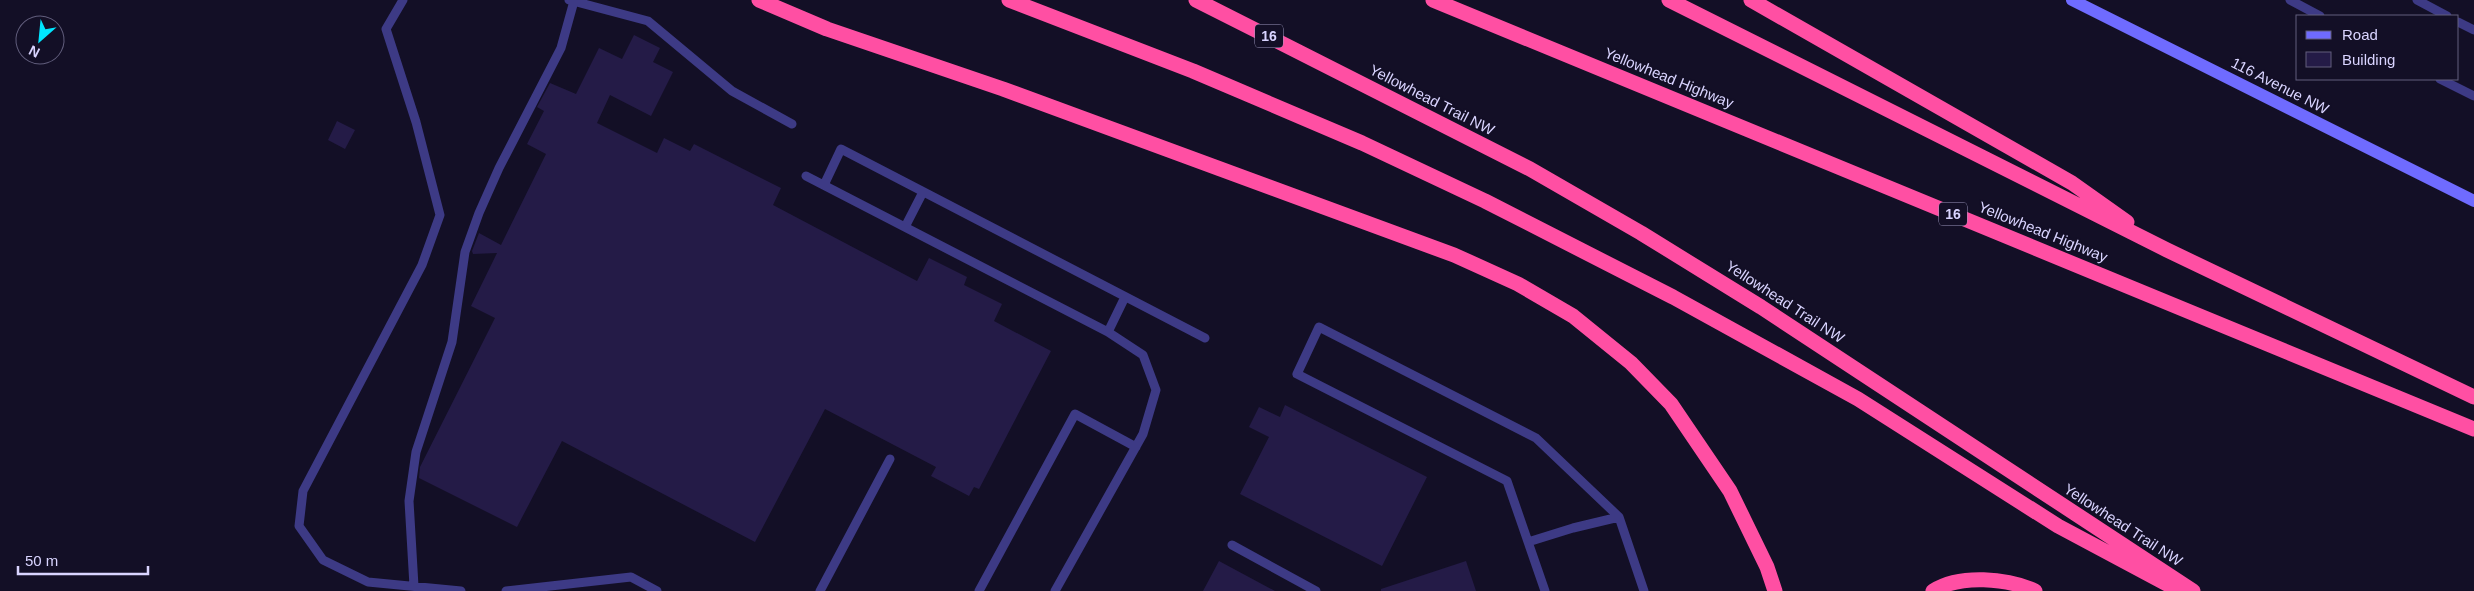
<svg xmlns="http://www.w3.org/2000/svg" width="2474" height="591" font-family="Arial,sans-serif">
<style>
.building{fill:#241b47}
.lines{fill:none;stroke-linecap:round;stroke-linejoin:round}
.lane{stroke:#3d3a85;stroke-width:9}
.secondary{stroke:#6f6bff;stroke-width:12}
.highway{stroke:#ff4fa3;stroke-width:15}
.labels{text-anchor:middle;stroke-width:4;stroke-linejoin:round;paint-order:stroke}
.shield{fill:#130f26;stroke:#9e99be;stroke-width:1}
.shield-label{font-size:14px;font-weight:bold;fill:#d9d4ff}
.street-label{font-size:15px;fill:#d9d4ff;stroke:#130f26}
</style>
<rect width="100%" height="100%" fill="#130f26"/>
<path class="building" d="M634,35l26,13 -7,14 20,10 -22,44 -41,-21 -13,28 60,30 7,-15 26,13 4,-7 87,44 -8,17 144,76 12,-23 38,19 -3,8 38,19 -8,17 57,30 -72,138 -5,-2 -5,9 -38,-20 5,-9 -111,-58 -70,133 -193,-101 -45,86 -98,-49 1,-11 75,-149 -24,-12 26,-53 -24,1 -1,-3 7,-18 22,12 45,-91 -19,-10 17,-33 -7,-4 13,-24 26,11 23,-46 23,11z
M337,121l18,9 -10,19 -17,-9z
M1285,405l142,72 -45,89 -142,-72 29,-57 -20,-10 10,-20 21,10z
M1219,561l56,30h-72z
M1466,561l10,30h-95v-2z"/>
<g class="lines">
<path class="lane" d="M403,0l-17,29 30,93 24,93 -18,50 -119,226 -4,35 24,34 45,22 93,9
M569,0l79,21 84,70 60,33
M2290,0l30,16
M2417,0l30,16
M2458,22l16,8
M2440,79l34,17
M806,176l302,156 35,23 13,35 -13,44 -88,157
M824,185l17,-36 364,189
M905,227l18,-35
M1108,332l17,-35
M1619,517l25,74
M1528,542l45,-14 46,-11 -83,-79 -217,-111 -22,47 210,107 38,110
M1232,545l84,46
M414,586l-5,-85 7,-49 36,-110 13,-90 14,-39 20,-45 62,-120 13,-47
M506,591l125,-14 26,14
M820,591l70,-132
M979,591l96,-177 61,33"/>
<path class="secondary" d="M2072,0l402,201"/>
<path class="highway" d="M759,0l68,29 176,60 451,166 64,29 55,32 58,47 40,41 59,87 37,76 8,24
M1009,0l184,71 169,72 123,58 188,96 185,102 200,127 122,65
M1196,0l334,169 111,64 120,74 432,284
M1433,0l1041,429
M1669,0l498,250 307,147
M1751,0l321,183 55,39
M1933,591c27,-17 74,-13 102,0"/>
</g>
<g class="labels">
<g class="shield">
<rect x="1255" y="24.5" width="28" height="23" rx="4"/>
<rect x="1939" y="202.5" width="28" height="23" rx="4"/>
</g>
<g class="shield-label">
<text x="1269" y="41">16</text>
<text x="1953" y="219">16</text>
</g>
<g class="street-label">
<text transform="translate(1669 78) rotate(22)" y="5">Yellowhead Highway</text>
<text transform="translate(2280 86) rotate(27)" y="5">116 Avenue NW</text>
<text transform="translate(1432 100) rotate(27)" y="5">Yellowhead Trail NW</text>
<text transform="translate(2043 232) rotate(22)" y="5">Yellowhead Highway</text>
<text transform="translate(1785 302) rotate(33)" y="5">Yellowhead Trail NW</text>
<text transform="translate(2123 525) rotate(33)" y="5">Yellowhead Trail NW</text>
</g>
</g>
<rect x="2296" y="15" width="162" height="65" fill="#130f26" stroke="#625e7d"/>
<rect x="2306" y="31" width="25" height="8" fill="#6f6bff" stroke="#625e7d"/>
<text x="2342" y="40" font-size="15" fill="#d9d4ff">Road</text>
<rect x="2306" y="52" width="25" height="15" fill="#241b47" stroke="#625e7d"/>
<text x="2342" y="65" font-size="15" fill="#d9d4ff">Building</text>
<g transform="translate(40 40) rotate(207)"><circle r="24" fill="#130f26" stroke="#625e7d"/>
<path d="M0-4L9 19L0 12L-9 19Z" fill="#00e5ff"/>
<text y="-8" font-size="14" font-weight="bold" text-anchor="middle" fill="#d9d4ff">N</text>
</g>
<path d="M18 566v8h130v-8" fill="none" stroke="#d9d4ff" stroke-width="2.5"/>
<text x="25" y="566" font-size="15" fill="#d9d4ff" stroke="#130f26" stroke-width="4" paint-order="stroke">50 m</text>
</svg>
